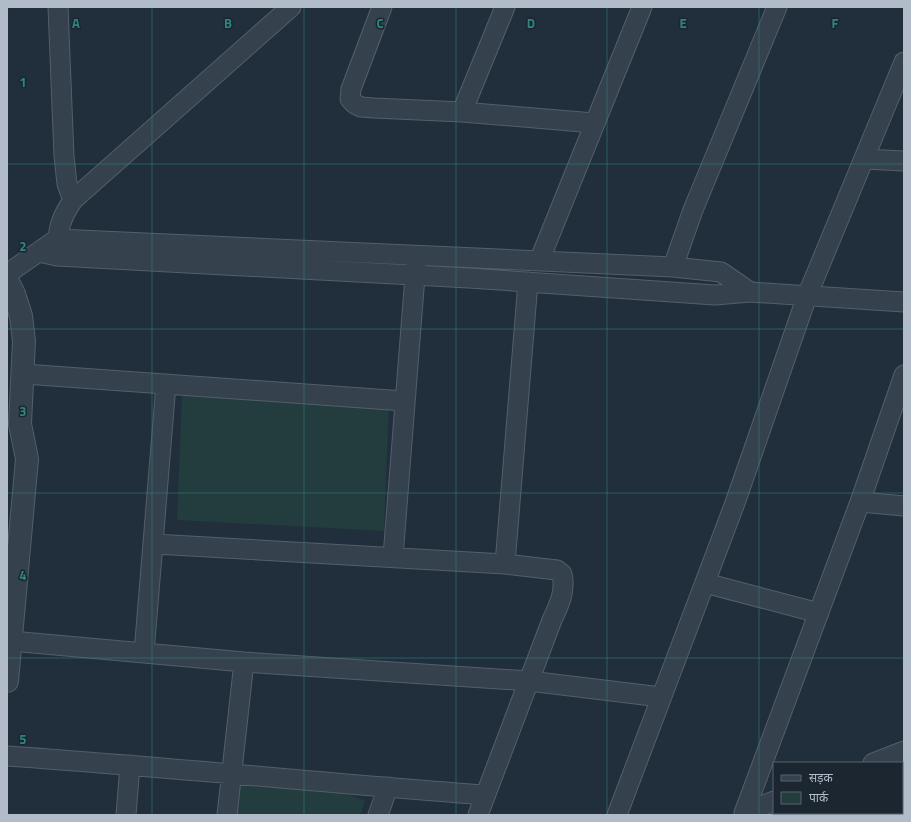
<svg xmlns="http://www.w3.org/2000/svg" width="911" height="822" font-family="'Titillium Web','Noto Sans Devanagari',sans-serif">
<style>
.green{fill:#233c3d}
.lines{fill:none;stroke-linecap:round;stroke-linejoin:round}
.minor-casing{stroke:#535f6a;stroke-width:21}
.tertiary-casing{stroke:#535f6a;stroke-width:24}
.minor{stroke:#35414c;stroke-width:19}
.tertiary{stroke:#35414c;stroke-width:22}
.grid{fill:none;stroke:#2f8480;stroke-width:1;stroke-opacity:0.55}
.grid-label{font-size:13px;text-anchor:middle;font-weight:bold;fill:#2f8480;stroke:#1b2631;stroke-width:3;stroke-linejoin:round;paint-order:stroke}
</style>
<rect width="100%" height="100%" fill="#212f3c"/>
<path class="green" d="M182,395l207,10 -5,126 -207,-11z
M239,782l98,8 28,11 -5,14h-124z"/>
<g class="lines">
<defs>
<path id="minor" d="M58,7l6,149 3,28 6,16
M382,7l-31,82 -1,10 5,5 6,3 13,1 88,4 132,11
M462,112l43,-105
M864,159l40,2
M39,252l18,4 412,22 246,17 35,-3 154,10
M57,252c1,-23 3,-33 16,-52l218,-193
M540,259l102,-252
M673,267l20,-57 84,-203
M7,274l50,-35 616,28 48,5 29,20
M24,374l380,27
M860,502l44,4
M154,544l351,20 52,6 5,4c4,17 -3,31 -10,46l-74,195
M393,557l23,-294
M505,564l23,-282
M705,583l114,30
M11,641l233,21 285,19 132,16
M144,653l22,-269
M7,756c160,11 319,27 478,39
M873,763l31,-12
M774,801l-30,12 116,-311 44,-127
M126,815l4,-50
M227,815l17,-153
M378,815l10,-28
M617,815l118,-312 72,-207 97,-234"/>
<path id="tertiary" d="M7,280l7,14 7,22 3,25 -4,83 7,35 -20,222"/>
</defs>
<use href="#minor" class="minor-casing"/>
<use href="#tertiary" class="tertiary-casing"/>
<use href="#minor" class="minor"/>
<use href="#tertiary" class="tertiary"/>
</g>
<path class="grid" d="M152,7v808M304,7v808M456,7v808M607,7v808M759,7v808M7,164h897M7,329h897M7,493h897M7,658h897"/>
<g class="grid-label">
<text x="76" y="28">A</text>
<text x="228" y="28">B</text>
<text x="380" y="28">C</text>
<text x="531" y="28">D</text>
<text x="683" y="28">E</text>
<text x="835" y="28">F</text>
<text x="23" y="87">1</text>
<text x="23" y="251">2</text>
<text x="23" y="416">3</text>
<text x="23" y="580">4</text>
<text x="23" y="744">5</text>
</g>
<rect width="911" height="822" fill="none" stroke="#b1bcc8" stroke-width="16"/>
<rect x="773" y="762" width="130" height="52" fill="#1b2631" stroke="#57626d"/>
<rect x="781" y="775" width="20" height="6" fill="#35414c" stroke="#57626d"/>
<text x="809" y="782" font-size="12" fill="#b1bcc8">सड़क</text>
<rect x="781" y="792" width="20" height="12" fill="#233c3d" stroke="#57626d"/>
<text x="809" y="802" font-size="12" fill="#b1bcc8">पार्क</text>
</svg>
